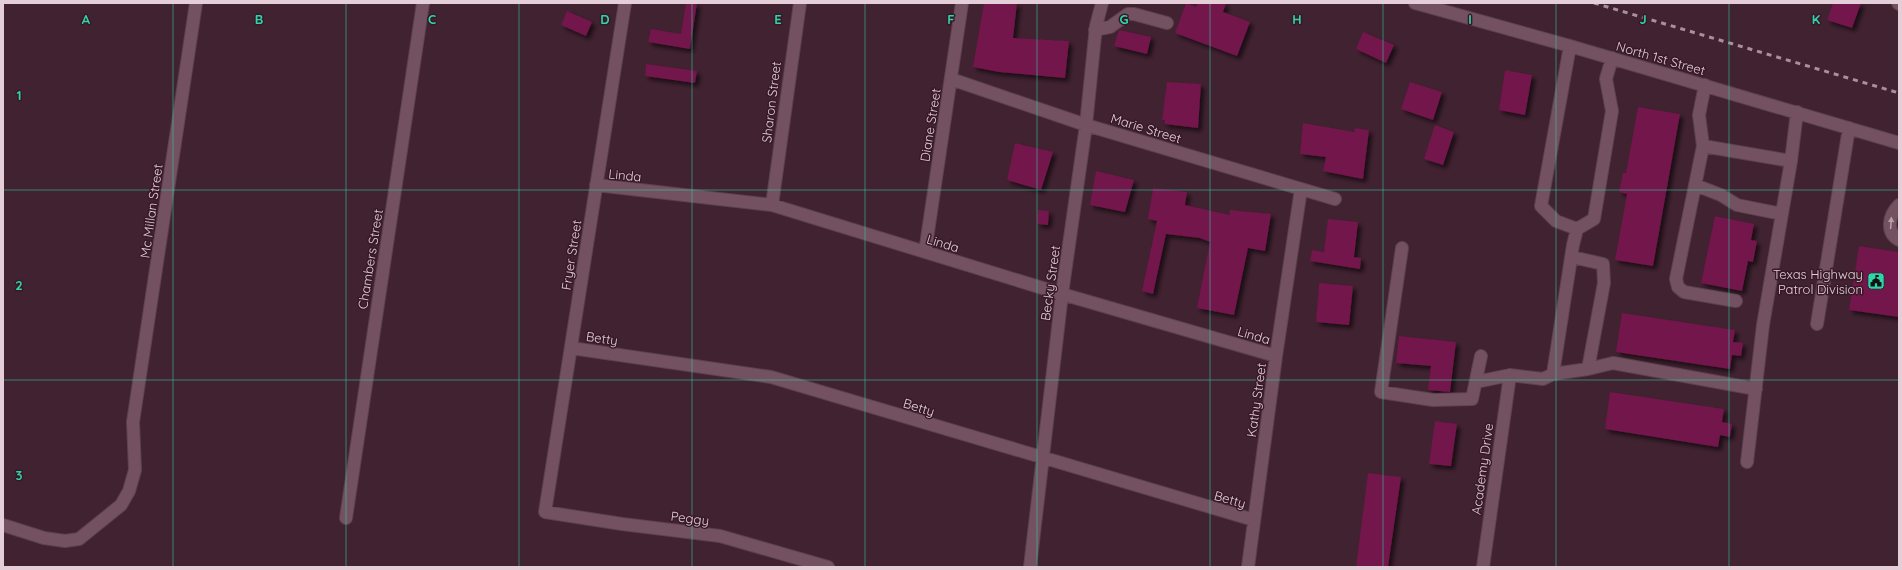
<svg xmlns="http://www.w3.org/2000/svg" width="1902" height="570" font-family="Quicksand,sans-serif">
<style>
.building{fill:#73144b;filter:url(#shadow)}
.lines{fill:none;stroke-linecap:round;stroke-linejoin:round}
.minor-casing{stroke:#5c414e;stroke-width:14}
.minor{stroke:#745161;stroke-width:12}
.rail{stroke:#a9919c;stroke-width:3;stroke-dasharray:5 5;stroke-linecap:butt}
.oneway{fill:#b79da8}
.grid{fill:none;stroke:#2fd4aa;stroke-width:1;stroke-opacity:0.55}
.labels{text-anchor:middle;stroke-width:3;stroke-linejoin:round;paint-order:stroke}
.street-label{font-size:13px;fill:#e4cfd8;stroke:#371927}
.poi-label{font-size:13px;fill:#e4cfd8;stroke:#371927;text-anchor:end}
.grid-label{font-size:13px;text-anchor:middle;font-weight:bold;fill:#2fd4aa;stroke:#371927;stroke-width:3;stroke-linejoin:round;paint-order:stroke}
</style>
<defs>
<filter id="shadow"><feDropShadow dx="3.5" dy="3.5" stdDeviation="2" flood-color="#0009"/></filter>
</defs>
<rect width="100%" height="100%" fill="#412231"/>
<path class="building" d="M686,3h11l-7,46 -42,-7 3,-13 30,5z
M984,3h33l-4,35 56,3 -4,37 -66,-6 -26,-5z
M1186,3l10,4 2,-4h28l-3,9 27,10 -13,34 -62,-23z
M1833,3h28l-9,25 -25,-8z
M567,11l25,11 -6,14 -25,-11z
M1119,30l32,7 -4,17 -33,-8z
M1363,32l31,13 -8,18 -30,-14z
M646,64l51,7 -2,12 -50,-7z
M1505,70l27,5 -7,40 -26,-5z
M1167,82l34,2 -3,44 -34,-4 1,-4h-3z
M1410,82l32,10 -9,28 -32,-11z
M1638,107l42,7 -27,152 -38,-6 12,-66 -8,-2 4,-19h3z
M1303,123l51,9 1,-4 14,2 -6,49 -40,-8 3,-14 -26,-3z
M1435,125l19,7 -11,33 -19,-6z
M1015,143l38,9 -12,38 -34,-10z
M1096,171l38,9 -9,32 -35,-7z
M1153,188l34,4 -2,13 45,10v-5l41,4 -6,37 -17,-3 -14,67 -37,-7 13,-66 -10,-4 -34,-4 -13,60 -11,-3 15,-70 -9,-2z
M1038,210l11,1 -1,14 -11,-1z
M1715,216l39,8 -3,16 6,1 -4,21 -5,-1 -6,30 -41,-8z
M1328,219l30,3 -4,35 7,1 -1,11 -50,-8 2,-11 12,2z
M1859,246l40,6v65l-50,-7z
M1319,283l34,3 -4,39 -33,-3z
M1622,313l113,17 -2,12 10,1 -2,13 -9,-1 -2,14 -114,-17z
M1399,336l57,6 -6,50 -22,-2 3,-24 -35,-3z
M1610,392l114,17 -2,13 10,2 -2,13 -10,-2 -2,12 -113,-18z
M1435,421l22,3 -6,42 -22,-2z
M1368,473l33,4 -13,90h-32z"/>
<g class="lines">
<defs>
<path id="minor" d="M625,3l-80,509 77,12 98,12 108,31
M1415,3l155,43 329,97
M1898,3l1,1
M1095,30l15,-3 18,-13h6l33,9
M1570,46l-29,160 15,15 21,8 17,-10 18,-108 -6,-32 6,-21
M951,79l135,46 249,74
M1705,85l-6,30 4,31 88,15 6,-49
M1703,146l-27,133 2,8 6,5 52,9
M596,185l176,20 290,89 214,62
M1695,185l26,10 16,10 45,9
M772,205l28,-202
M1899,205c-10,10 -14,27 0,35
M1402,248l-21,144 52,8 39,-1 9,-43
M925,252l37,-249
M1572,257l31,7 1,19 -16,86
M1817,324l32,-196
M571,348l200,29 483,143
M1553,374l20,-129 4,-16
M1476,382l34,-7 33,4 10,-5 35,-5 25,-6 143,26
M1747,462l16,-137 28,-164
M346,518l77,-515
M3,525l41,13 21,3 14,-2 42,-34 8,-14 6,-21 -2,-48 63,-419
M1030,567l32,-273 24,-169 10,-99 6,-23
M1248,567l28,-211 25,-167
M1483,567l27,-192"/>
</defs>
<use href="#minor" class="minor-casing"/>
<use href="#minor" class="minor"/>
<path class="rail" d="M1594,3l305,90"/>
</g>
<defs><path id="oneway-solid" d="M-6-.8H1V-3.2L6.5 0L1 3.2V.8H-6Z"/></defs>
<use class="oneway" href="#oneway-solid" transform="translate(1891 223) rotate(-86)"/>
<path class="grid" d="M173,3v564M346,3v564M519,3v564M692,3v564M865,3v564M1037,3v564M1210,3v564M1383,3v564M1556,3v564M1729,3v564M3,190h1896M3,380h1896"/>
<defs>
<symbol id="civic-square" viewBox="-11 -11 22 22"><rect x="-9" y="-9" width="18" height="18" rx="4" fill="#2fd4aa" stroke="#371927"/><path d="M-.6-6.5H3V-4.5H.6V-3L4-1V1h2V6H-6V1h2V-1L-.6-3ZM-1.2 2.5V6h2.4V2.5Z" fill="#111"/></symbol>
</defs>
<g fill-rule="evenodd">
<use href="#civic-square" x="1866" y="271" width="20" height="20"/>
</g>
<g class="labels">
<g class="street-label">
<text transform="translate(1661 58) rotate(16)" y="5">North 1st Street</text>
<text transform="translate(771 102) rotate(-83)" y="5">Sharon Street</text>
<text transform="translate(930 125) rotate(-81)" y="5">Diane Street</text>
<text transform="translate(1146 128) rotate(17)" y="5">Marie Street</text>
<text transform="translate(625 175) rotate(6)" y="5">Linda</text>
<text transform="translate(151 211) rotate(-82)" y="5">Mc Millan Street</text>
<text transform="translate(943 243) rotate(17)" y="5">Linda</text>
<text transform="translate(571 255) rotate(-81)" y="5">Fryer Street</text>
<text transform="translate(370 259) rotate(-81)" y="5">Chambers Street</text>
<text transform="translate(1050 283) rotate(-82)" y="5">Becky Street</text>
<text transform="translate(1254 335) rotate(16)" y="5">Linda</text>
<text transform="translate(602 338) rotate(8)" y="5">Betty</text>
<text transform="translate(1256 400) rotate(-82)" y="5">Kathy Street</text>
<text transform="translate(919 407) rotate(17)" y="5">Betty</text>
<text transform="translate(1482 469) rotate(-82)" y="5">Academy Drive</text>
<text transform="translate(1230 499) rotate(16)" y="5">Betty</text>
<text transform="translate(690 518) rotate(7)" y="5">Peggy</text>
</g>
<g class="poi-label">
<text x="1863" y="279">Texas Highway<tspan x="1863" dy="15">Patrol Division</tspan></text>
</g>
</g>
<g class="grid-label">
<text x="86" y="24">A</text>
<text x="259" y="24">B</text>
<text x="432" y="24">C</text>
<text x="605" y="24">D</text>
<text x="778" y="24">E</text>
<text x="951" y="24">F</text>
<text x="1124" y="24">G</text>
<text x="1297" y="24">H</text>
<text x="1470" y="24">I</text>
<text x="1643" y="24">J</text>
<text x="1816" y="24">K</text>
<text x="19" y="100">1</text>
<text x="19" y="290">2</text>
<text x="19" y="480">3</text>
</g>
<rect width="1902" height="570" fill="none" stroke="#e4cfd8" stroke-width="8"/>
</svg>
